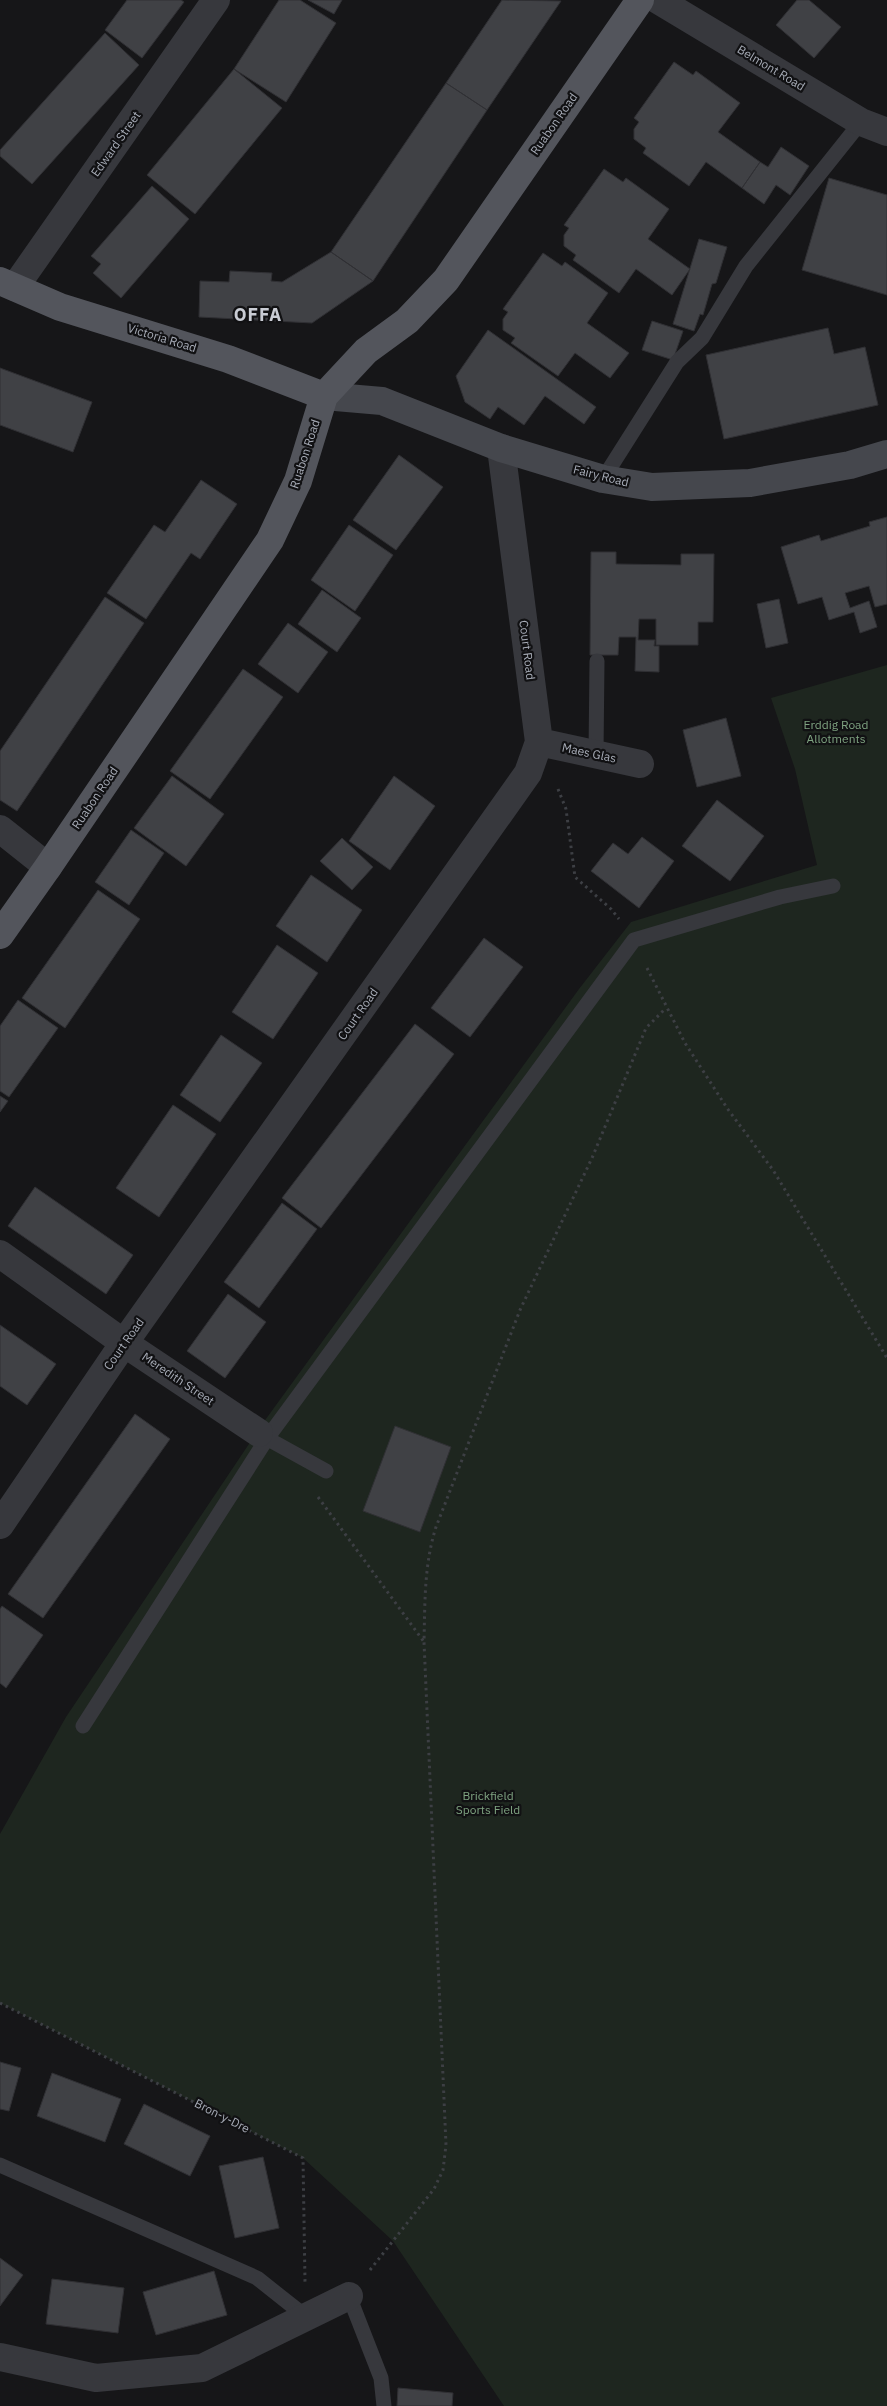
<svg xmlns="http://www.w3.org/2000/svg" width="887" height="2406" font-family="'IBM Plex Sans',sans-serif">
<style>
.green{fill:#1e261f}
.building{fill:#404145;stroke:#303034}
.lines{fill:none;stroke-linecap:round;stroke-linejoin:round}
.path{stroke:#3d3f44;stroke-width:3;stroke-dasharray:2.5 4;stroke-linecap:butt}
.service{stroke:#37383d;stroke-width:15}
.minor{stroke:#37383d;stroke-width:28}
.secondary{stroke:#45474d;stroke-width:28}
.primary{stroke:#53555c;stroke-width:28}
.labels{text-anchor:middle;stroke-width:4.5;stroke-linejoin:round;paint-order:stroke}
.street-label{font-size:12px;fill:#a8adb8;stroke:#111113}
.park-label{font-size:12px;fill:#7fa381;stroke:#111113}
.district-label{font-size:18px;font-weight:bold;letter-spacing:1px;fill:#c9ccd4;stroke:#111113}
</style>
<rect width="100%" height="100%" fill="#161618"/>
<path class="green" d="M887,665v1741h-383l-111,-165 -90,-83 -303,-155v-169l66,-117 197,-294 316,-434 52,-67 186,-57 -22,-96 -24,-71z"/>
<path class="building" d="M127,0h54l3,2 -42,56 -37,-28z
M279,0h21l36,23 -50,79 -52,-33z
M308,0h34l-8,14z
M502,0l59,1 -74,109 -41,-27z
M797,0h12l32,27 -27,31 -38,-33z
M105,33l34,32 -107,119 -32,-28v-6z
M674,62l19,13 3,-4 44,32 -22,29 42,30 -18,26 -36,-26 -17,24 -46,-33 3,-5 -12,-9v-10l5,-7 -5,-4z
M234,69l48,39 -87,106 -48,-39z
M446,83l41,27 -114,171 -42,-29z
M781,147l28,19 -19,29 -14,-10 -12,19 -22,-16 18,-26 8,5z
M604,169l19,13 3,-4 43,31 -21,30 42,30 -18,26 -36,-26 -17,24 -46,-33 3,-5 -12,-9v-11l5,-7 -5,-3z
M829,178l58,17v100l-85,-25z
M152,186l37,33 -68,79 -28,-25 8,-9 -10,-8z
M699,239l28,8 -11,36 -4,1 -9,31 -3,-1 -6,17 -21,-7z
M331,252l42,29 -61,42 -113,-6 1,-36 29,1 1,-11 42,2 -1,8 11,1z
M543,253l19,13 3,-4 43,31 -21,30 42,30 -19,25 -35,-25 -17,23 -47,-33 4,-5 -12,-8v-11l5,-7 -5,-3z
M652,321l31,10 -10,29 -31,-10z
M828,328l6,26 31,-7 13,58 -154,34 -18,-84z
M488,330l108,77 -12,17 -39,-28 -21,29 -26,-18 -8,12 -25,-17 -9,-26z
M0,368l92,34 -19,50 -73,-27z
M399,455l44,32 -47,63 -43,-30z
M201,480l36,24 -37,55 -9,-6 -45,66 -39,-26 47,-68 11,7z
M887,517v87l-12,3 -6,-21 -24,7 5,15 19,-7 8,26 -17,6 -6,-21 -25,8 -7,-23 -24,7 -17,-57 38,-12 2,6 49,-15 -1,-4z
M349,525l44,30 -38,56 -44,-31z
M591,552h25v12l65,1v-11h33l-1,68h-15v23h-42v-26h-17l-1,21h17l-1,6h5v26l-24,-1 1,-34h-17l-1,18h-28z
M322,590l39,28 -24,34 -39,-28z
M105,597l39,26 -127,188 -17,-11v-49z
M779,599l9,44 -22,5 -9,-44z
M288,623l40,29 -30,41 -40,-29z
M243,669l40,28 -73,102 -40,-28z
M726,718l15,58 -44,11 -14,-57z
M172,776l52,38 -38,52 -52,-38z
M394,776l41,30 -45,64 -41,-29z
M717,800l47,36 -34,45 -48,-35z
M131,830l33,23 -35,52 -34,-23z
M642,837l32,24 -35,47 -48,-37 22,-28 15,11z
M342,838l31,29 -21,23 -32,-29z
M311,875l51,35 -35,52 -51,-36z
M98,890l42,29 -75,109 -43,-30z
M484,938l39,29 -53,70 -39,-29z
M277,945l41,28 -45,66 -41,-27z
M18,1000l40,28 -49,69 -9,-6v-65z
M415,1024l39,30 -133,174 -39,-30z
M221,1035l41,28 -42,59 -40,-27z
M0,1096l8,5 -8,11z
M173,1105l43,29 -57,83 -43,-29z
M35,1187l98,68 -27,39 -98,-68z
M282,1203l35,26 -58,79 -35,-26z
M228,1294l38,28 -41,56 -38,-27z
M0,1325l56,39 -29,41 -27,-19z
M135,1414l35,25 -127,179 -35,-24z
M395,1426l56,21 -31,85 -57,-21z
M2,1606l41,29 -37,53 -6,-5v-74z
M0,2062l21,6 -12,43 -9,-2z
M52,2073l69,26 -16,43 -68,-26z
M144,2104l66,32 -20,40 -66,-32z
M263,2157l16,71 -44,10 -16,-72z
M0,2258l23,17 -23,31z
M214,2271l13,44 -71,20 -13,-43z
M52,2279l72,9 -6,45 -72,-9z
M398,2388l55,5 -1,13h-55z"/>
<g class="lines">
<path class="path" d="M558,789l8,20 9,68 36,32 8,10
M647,968l38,75 42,65 46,62 114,188
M318,1497l106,145
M0,2003l303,155 2,124
M370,2270l64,-81 9,-19 3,-25 -22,-503c1,-40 0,-77 12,-115l84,-217 72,-152 54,-130 20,-20"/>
<path class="service" d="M603,479l74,-117 25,-24 44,-72 115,-144
M596,754l1,-93
M259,1434l67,37
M83,1726l185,-289 366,-497 146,-43 53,-11
M0,2165l257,113 48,38
M349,2296l32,82 3,28"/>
<path class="minor" d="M658,0l203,122 26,10
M15,287l201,-287
M539,742l101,22
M0,829l48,38
M0,1254l124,89 135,90
M0,1525l124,-182 404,-570 11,-31 -38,-294
M0,2357l96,21 106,-10 147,-72"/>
<path class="secondary" d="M324,396l58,5 119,47 102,31 49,8 98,-4 100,-18 37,-11"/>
<path class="primary" d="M0,281l60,26 168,52 96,37
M0,935l48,-68 222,-327 28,-59 26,-85 42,-45 41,-30 39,-41 194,-280"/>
</g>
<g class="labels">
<g class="street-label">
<text transform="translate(771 68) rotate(31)" y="4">Belmont Road</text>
<text transform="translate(554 124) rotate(-55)" y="4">Ruabon Road</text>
<text transform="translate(116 144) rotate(-55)" y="4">Edward Street</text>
<text transform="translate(162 338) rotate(17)" y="4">Victoria Road</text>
<text transform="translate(305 454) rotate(-72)" y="4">Ruabon Road</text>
<text transform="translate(601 476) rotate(14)" y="4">Fairy Road</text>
<text transform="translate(527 650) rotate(83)" y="4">Court Road</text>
<text transform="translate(589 753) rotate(12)" y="4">Maes Glas</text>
<text transform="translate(95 798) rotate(-56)" y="4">Ruabon Road</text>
<text transform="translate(358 1014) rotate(-55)" y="4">Court Road</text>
<text transform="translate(124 1344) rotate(-55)" y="4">Court Road</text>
<text transform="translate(178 1379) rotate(34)" y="4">Meredith Street</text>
<text transform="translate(222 2116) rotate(27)" y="4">Bron-y-Dre</text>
</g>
<g class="park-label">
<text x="836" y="729">Erddig Road<tspan x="836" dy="14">Allotments</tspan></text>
<text x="488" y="1800">Brickfield<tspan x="488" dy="14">Sports Field</tspan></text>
</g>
<g class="district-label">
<text x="258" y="321">OFFA</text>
</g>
</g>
</svg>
